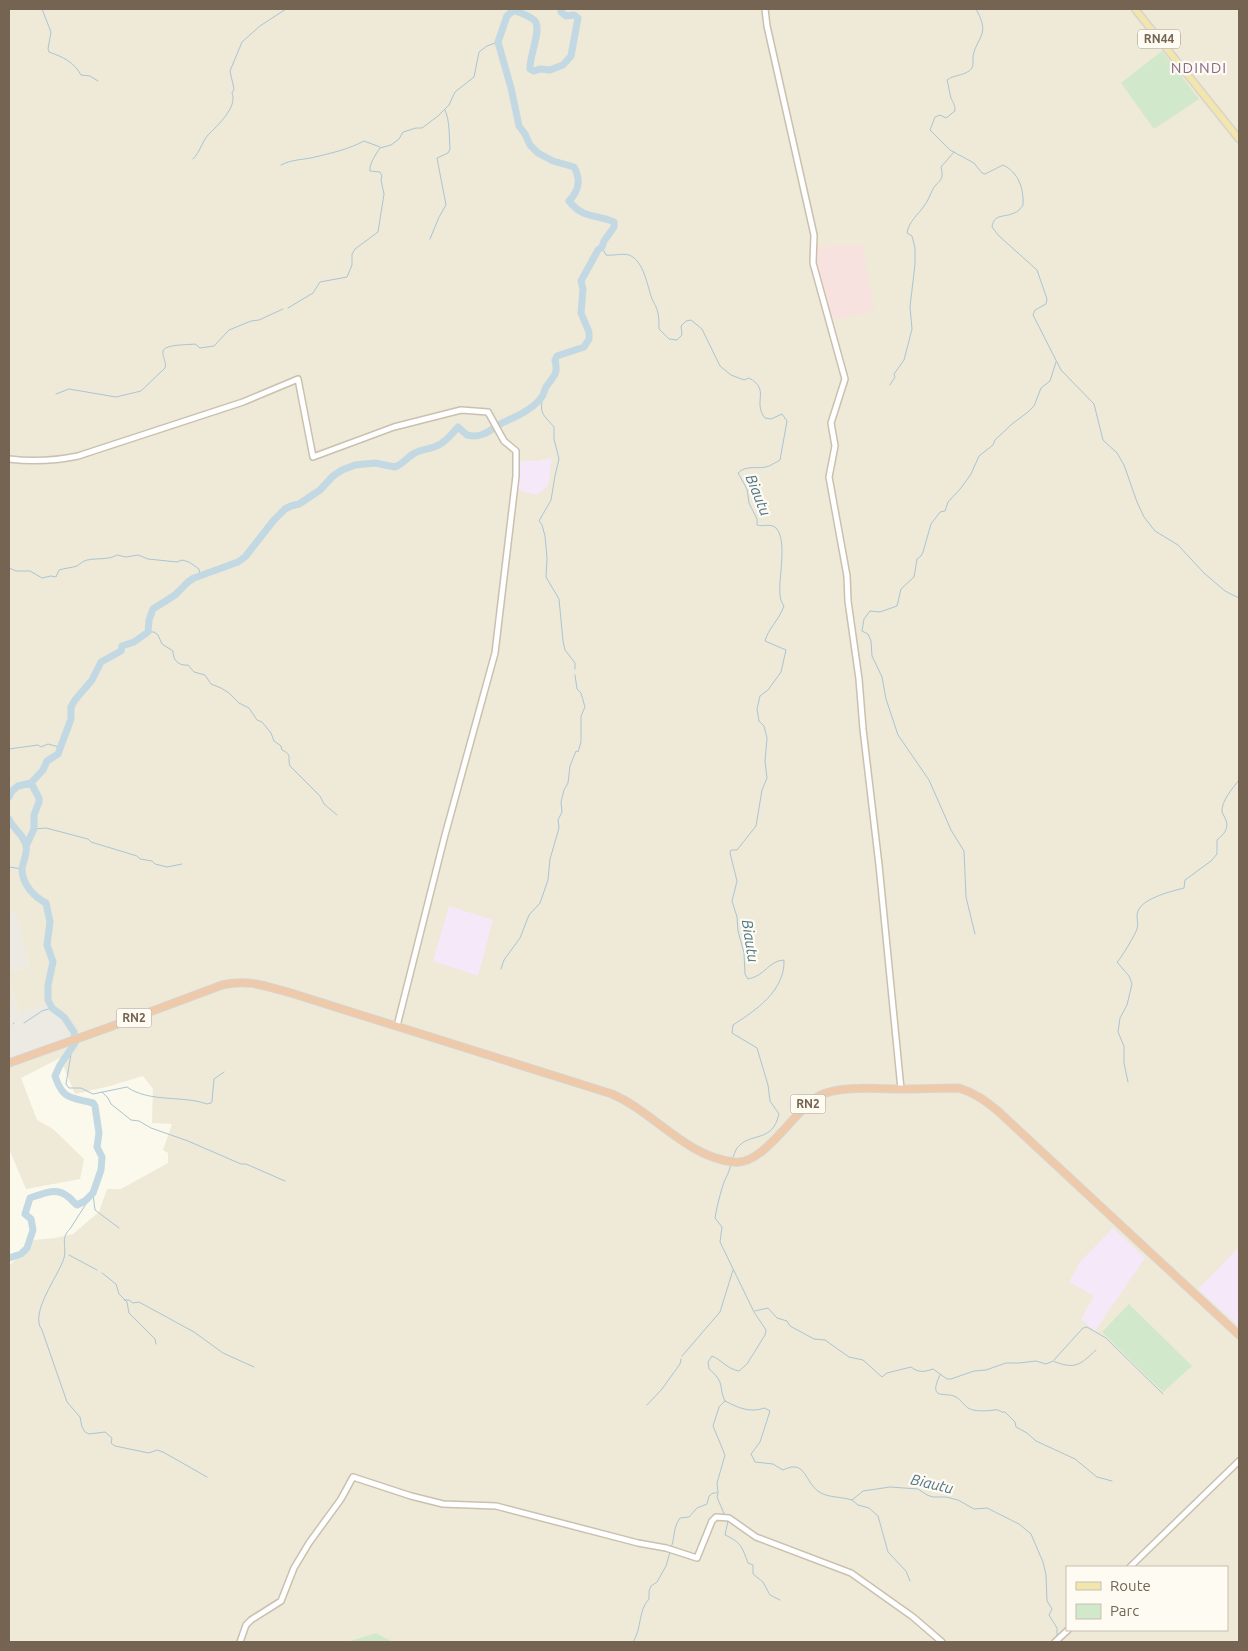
<svg xmlns="http://www.w3.org/2000/svg" width="1248" height="1651" font-family="Ubuntu,sans-serif">
<style>
.residential{fill:#efe9d8;fill-rule:evenodd}
.industrial{fill:#edeae4}
.education{fill:#f5e8f8}
.medical{fill:#f8e2e0}
.green{fill:#d1e8cb}
.lines{fill:none;stroke-linecap:round;stroke-linejoin:round}
.stream{stroke:#a9c5d4;stroke-width:1}
.river{stroke:#c2d8e3;stroke-width:7}
.minor-casing{stroke:#cac0af;stroke-width:8}
.major-casing{stroke:#d8d4ce;stroke-width:9}
.highway-casing{stroke:#d8d4ce;stroke-width:9}
.minor{stroke:#fff;stroke-width:5}
.major{stroke:#f2e6ac;stroke-width:6}
.highway{stroke:#eec9aa;stroke-width:7}
.labels{text-anchor:middle;stroke-width:4.5;stroke-linejoin:round;paint-order:stroke}
.shield{fill:#fefbf2;stroke:#9d9181;stroke-width:1}
.shield-label{font-size:12px;font-weight:bold;fill:#746451}
.neighbourhood-label{font-size:15px;letter-spacing:1px;fill:#8a698f;stroke:#fefbf2}
.water-label{font-size:15px;font-style:italic;fill:#50768b;stroke:#fefbf2}
</style>
<rect width="100%" height="100%" fill="#fbf8ec"/>
<path class="residential" d="M9,9h1230v1633h-845l-18,-9 -30,9h-337v-376l25,-26 21,-2 18,-4 26,-22 8,-23h14l47,-26v-10l-5,-3 9,-26 -20,-1 1,-34 -10,-13 -33,10 -35,8 -15,-36 -39,20 16,42 16,9 31,30 -4,20 -54,10 -17,-40v-90l60,-22 -51,-25 -9,-35v-5l20,-5 -14,-54 -6,1zM1067,1567h160v63h-160z"/>
<path class="industrial" d="M16,913l13,54 -20,5v-58z
M9,977l9,35 27,-7 15,12 9,20 -60,22z"/>
<path class="education" d="M552,458l-4,28 -11,9 -20,-5 2,-28 3,-1 2,-1 11,1z
M449,906l44,14 -15,56 -45,-15z
M1113,1228l32,30 -50,73 -14,-12 13,-23 -25,-14 11,-20z
M1239,1247v79l-41,-37z"/>
<path class="medical" d="M862,244l12,68 -42,8 -17,-58 3,-3 -1,-4 -2,-2 1,-6z"/>
<path class="green" d="M1162,51l37,48 -45,30 -33,-46z
M1129,1304l63,62 -29,26 -61,-60z
M376,1633l18,9h-48z"/>
<g class="lines">
<path class="stream" d="M42,9l9,23 -3,17 1,3c14,5 25,10 32,23l9,1 8,5
M976,9c2,4 5,9 6,14 4,13 -8,21 -9,34 0,5 1,11 -4,14 -7,5 -16,4 -22,9 2,6 2,12 4,18 2,5 4,6 4,13l-9,7 -6,-3 -5,2 -5,13 20,20 24,13 8,10 3,1 18,-9c15,7 21,23 20,40 -2,3 -5,7 -9,8 -10,5 -20,0 -22,14l7,9 38,34 10,29 -1,5 -11,6 -2,5 28,55 33,34 9,36 14,13 7,12 13,37 7,15 11,14 23,14 26,28 21,18 14,7
M193,159c7,-7 9,-17 15,-24 9,-9 30,-28 24,-42l2,-4 -4,-18 12,-29 18,-16 26,-17
M281,165c11,-6 23,-5 34,-8 17,-4 34,-8 49,-16l16,6
M430,239l9,-22 7,-12 -9,-47 11,-5 2,-4c-1,-13 0,-28 -5,-39
M602,247l4,8c7,1 16,-2 23,0 15,6 18,30 23,44 2,4 5,9 6,14 1,5 1,11 1,16l10,10 8,1 5,-5 -1,-9 5,-5 5,-1 11,9 18,37 11,9 13,5 5,-2c22,12 3,24 16,40l6,1 11,-5 5,7 -7,39c-3,2 -7,4 -11,6 -9,4 -23,-2 -31,7l9,16 2,14 8,16v6c6,2 14,-2 19,3 12,13 2,51 4,67 0,4 2,8 4,11 -5,14 -16,23 -19,35l21,9 -5,22 -13,18 -8,6 -3,13 2,12 5,5 3,12 -2,23 2,17 -5,12 -6,36 -19,24h-6l-1,3 7,28 -5,20 5,16 1,14 6,22 1,21 3,5c17,-3 20,-18 36,-19 1,31 -28,50 -51,65l-1,8 25,15 11,37 2,16 9,13c-7,30 -28,17 -42,34 -2,3 -3,8 -5,11
M288,308l25,-15 7,-11 27,-5 5,-12v-11l3,-5 23,-17 6,-38 -3,-14 1,-4 -2,-4 -10,-1c-1,-7 6,-17 10,-23l11,-3 8,-6 4,-7 13,-4h6l16,-12 11,-11 6,-13 19,-15 5,-25 8,-6 11,-4
M890,385l5,-8 -1,-3 10,-14 8,-31 -2,-22 5,-43v-16l-3,-12 -5,-3c2,-12 11,-18 17,-27 4,-5 5,-9 8,-15 5,-11 13,-8 9,-24l13,-15
M56,394l13,-5 47,8 25,-6 24,-23c2,-6 -3,-11 -2,-17 2,-7 26,-6 32,-7l5,4 14,-2 15,-16 22,-9 8,-1 24,-11
M543,397c-4,17 0,17 11,30v12l5,20 -4,17 -4,24 -12,21 3,4 3,11 2,22 -1,19 13,22 4,42 2,9 10,13v6
M9,568l7,3h14l12,7 9,-2 5,1 3,-7c6,-2 12,-2 18,-4 3,-2 6,-5 10,-6 10,-2 22,0 30,-5l9,2 12,-2 10,4 29,3 5,-2 7,2 10,7 1,7
M148,632h6l4,3 4,9 11,7c0,9 5,15 15,14l6,7 11,3 6,9 10,4 8,5 10,10 10,5 8,12 5,2 9,11 3,8 7,5 1,4c11,5 5,8 8,16l30,30 4,8 13,11
M9,749l29,-4 3,2 7,-3 11,3
M34,829l12,-1 42,11 3,3 46,14 3,3 12,2 3,3 12,3 15,-3
M9,867l13,2
M975,934l-9,-37 -2,-46 -13,-21 -22,-50 -31,-45 -12,-36 -4,-22 -10,-21 -1,-15 -3,-7 -6,-3 2,-12 6,-8 10,1 17,-6 4,-17 13,-12 3,-18 4,-3 2,-4 8,-28 9,-12 5,-1 3,-9 13,-14 10,-14 8,-18 14,-11 2,-5 17,-16 16,-12 6,-6 7,-18 9,-7 6,-19
M501,969l3,-9 16,-22 9,-23 11,-12 8,-23 2,-21 9,-31 -1,-8 4,-8 -1,-10 3,-12 4,-7 2,-17 6,-15 2,1 3,-10v-26l4,-9 -4,-14 -4,-4 -2,-14
M24,1023l18,-12 10,-3
M13,1024l1,-1
M72,1048l-6,36 3,4h12l12,6 34,-7c23,16 55,8 80,17l4,-1 1,-2 2,-22 10,-7
M1128,1082l-4,-19v-17l-6,-14 2,-14 7,-13 5,-21 -3,-8 -12,-14c4,-3 19,-29 20,-33 2,-7 -2,-14 2,-20 6,-11 33,-18 45,-21l1,-8 26,-19 6,-7v-14c7,-6 12,-11 9,-20 -1,-3 -3,-5 -4,-8 -1,-11 11,-24 17,-32
M102,1092l6,6 3,6 20,16 8,1 12,7 37,13 53,23h5l39,17
M731,1163c-1,8 -4,12 -7,19 -4,12 -7,24 -9,36l7,9 -2,15 34,70 12,18 -1,5 -18,29 -8,7c-12,-2 -17,-11 -27,-15l-4,6 1,7c17,14 9,18 16,32 14,7 24,12 40,7l5,3 -10,31 -9,12 4,8 18,2 10,6c24,-12 21,14 38,23 7,4 19,4 27,6l4,1 11,-9 27,-4 28,2 9,6 6,2h13l12,3 16,9 13,-1 32,16 12,10 12,28 3,13 1,26 5,8 -3,6 8,13v9
M93,1193l-23,36c-10,9 -3,18 -6,29 -6,19 -35,55 -22,72l25,72 13,15 2,10 3,5 4,2 16,-2 7,6 -1,5 4,3 34,7 8,-3 6,2 44,25
M93,1194l2,16 24,18
M69,1255l28,15
M102,1273l14,11 3,10 8,8 2,11 26,26 1,5
M124,1300h5l4,3 6,-1 55,30 29,21 31,14
M755,1311l13,-3 9,10 10,3 3,5 24,13 11,1 24,17 14,3 19,17 5,-4 24,-6c8,6 13,5 22,2l14,10h4l23,-8 12,-1 20,-7h13l17,-2 10,3 7,-3c22,9 27,4 43,-11
M682,1356l38,-44 13,-42
M1054,1360l29,-32 4,-1 19,11 57,56
M940,1375c-13,27 6,16 16,22 5,3 8,8 12,11 7,4 18,3 26,2 6,-1 6,3 11,2l10,10 1,5 11,6 9,8 39,18 22,18 15,4
M647,1405l15,-16 18,-25 1,-5
M718,1494l-1,3 8,19
M852,1500l6,5 11,3 9,8 10,36 18,19 4,10
M728,1521l-3,14c16,7 17,12 23,28l5,2v9l10,8 7,13 10,5
M671,1548c4,-10 2,-21 9,-30l9,-1 8,-9 10,-4 2,-8 4,-3h5l-1,-10 8,-28 -12,-29 6,-19 6,-6
M633,1642c9,-13 5,-32 16,-43v-8l2,-5 6,-4 9,-16 4,-14"/>
<path class="river" d="M9,797l3,-6 6,-5 13,-3 12,-13 4,-9 11,-7 13,-35v-12l4,-7 17,-20 9,-18 20,-11 1,-5 12,-4 14,-10 1,-12 4,-11 22,-14 13,-13 6,-4 44,-16 7,-5 29,-37 11,-11 6,-3 8,-2 21,-14 13,-14 9,-6 13,-5 20,-2 20,4c8,-3 12,-10 20,-14 6,-4 12,-3 19,-6 10,-3 17,-12 24,-20l9,8c15,4 23,-5 35,-12 13,-6 30,-13 39,-25 4,-4 3,-10 7,-14 7,-9 10,-11 7,-24l2,-4 27,-9 5,-8v-7l-8,-19 2,-24 -2,-8 17,-31 4,-3 2,-6 10,-14v-5c-18,-8 -31,-3 -45,-21 10,-10 12,-22 5,-34l-21,-6 -15,-8 -8,-8 -5,-11 -6,-8 -8,-38 -13,-46 9,-26 7,-6c6,3 17,6 21,11 7,9 -6,35 -5,48l4,2 6,-2 10,1 13,-5 8,-9 7,-38 -4,-3 -8,1 -5,-4v-3
M9,819c4,10 14,15 17,26 2,8 -3,16 -4,24 0,15 12,28 24,34l4,19 -3,23 6,17 -5,23v15l4,8 12,9 10,15 1,7v4l-15,22 -5,11c8,24 15,21 38,27l2,3 4,27 -2,14 5,10 -1,13 -8,23 -8,8 -8,4c-4,-3 -6,-7 -10,-9 -11,-9 -25,-2 -37,2l-5,16 6,5 2,11 -6,18 -6,6 -12,4
M26,846l8,-17v-14l5,-13v-4l-8,-15"/>
<defs>
<path id="minor" d="M765,9l2,17 47,209 -1,28 32,116 -14,44 4,23 -6,31 18,99 1,25 11,78 4,50 16,136 22,224
M9,459c24,3 45,2 69,-3l165,-54 55,-23 15,78 81,-30 67,-17 27,2 16,29 12,10v25l-21,177 -50,182 -48,191
M1130,1567l109,-106
M240,1642l6,-17 5,-5 30,-19 13,-33 15,-25 32,-44 12,-22 58,19 32,8 53,2 142,37 28,5 31,10 15,-37 4,-4 13,1 27,19 95,36 62,44 29,25
M1055,1642l13,-12"/>
<path id="major" d="M1135,9l104,130"/>
<path id="highway" d="M9,1063l98,-35 115,-43c27,-6 43,1 69,8l321,101c42,18 74,63 122,68 30,4 61,-53 85,-66 19,-11 61,-7 83,-7 19,0 38,-1 57,-1 16,5 27,13 40,24l240,223"/>
</defs>
<use href="#minor" class="minor-casing"/>
<use href="#major" class="major-casing"/>
<use href="#highway" class="highway-casing"/>
<use href="#minor" class="minor"/>
<use href="#major" class="major"/>
<use href="#highway" class="highway"/>
</g>
<g class="labels">
<g class="shield">
<rect x="1138" y="29.5" width="42" height="19" rx="4"/>
<rect x="116.5" y="1008.5" width="35" height="19" rx="4"/>
<rect x="790.5" y="1094.5" width="35" height="19" rx="4"/>
</g>
<g class="shield-label">
<text x="1159" y="43">RN44</text>
<text x="134" y="1022">RN2</text>
<text x="808" y="1108">RN2</text>
</g>
<g class="neighbourhood-label">
<text x="1199" y="73">NDINDI</text>
</g>
<g class="water-label">
<text transform="translate(758 495) rotate(68)" y="5">Biautu</text>
<text transform="translate(750 941) rotate(81)" y="5">Biautu</text>
<text transform="translate(932 1484) rotate(13)" y="5">Biautu</text>
</g>
</g>
<rect width="1248" height="1651" fill="none" stroke="#746451" stroke-width="20"/>
<rect x="1066" y="1566" width="162" height="65" fill="#fefbf2" stroke="#c7bfb2"/>
<rect x="1076" y="1582" width="25" height="8" fill="#f2e6ac" stroke="#c7bfb2"/>
<text x="1110" y="1591" font-size="15" fill="#746451">Route</text>
<rect x="1076" y="1604" width="25" height="15" fill="#d1e8cb" stroke="#c7bfb2"/>
<text x="1110" y="1616" font-size="15" fill="#746451">Parc</text>
</svg>
